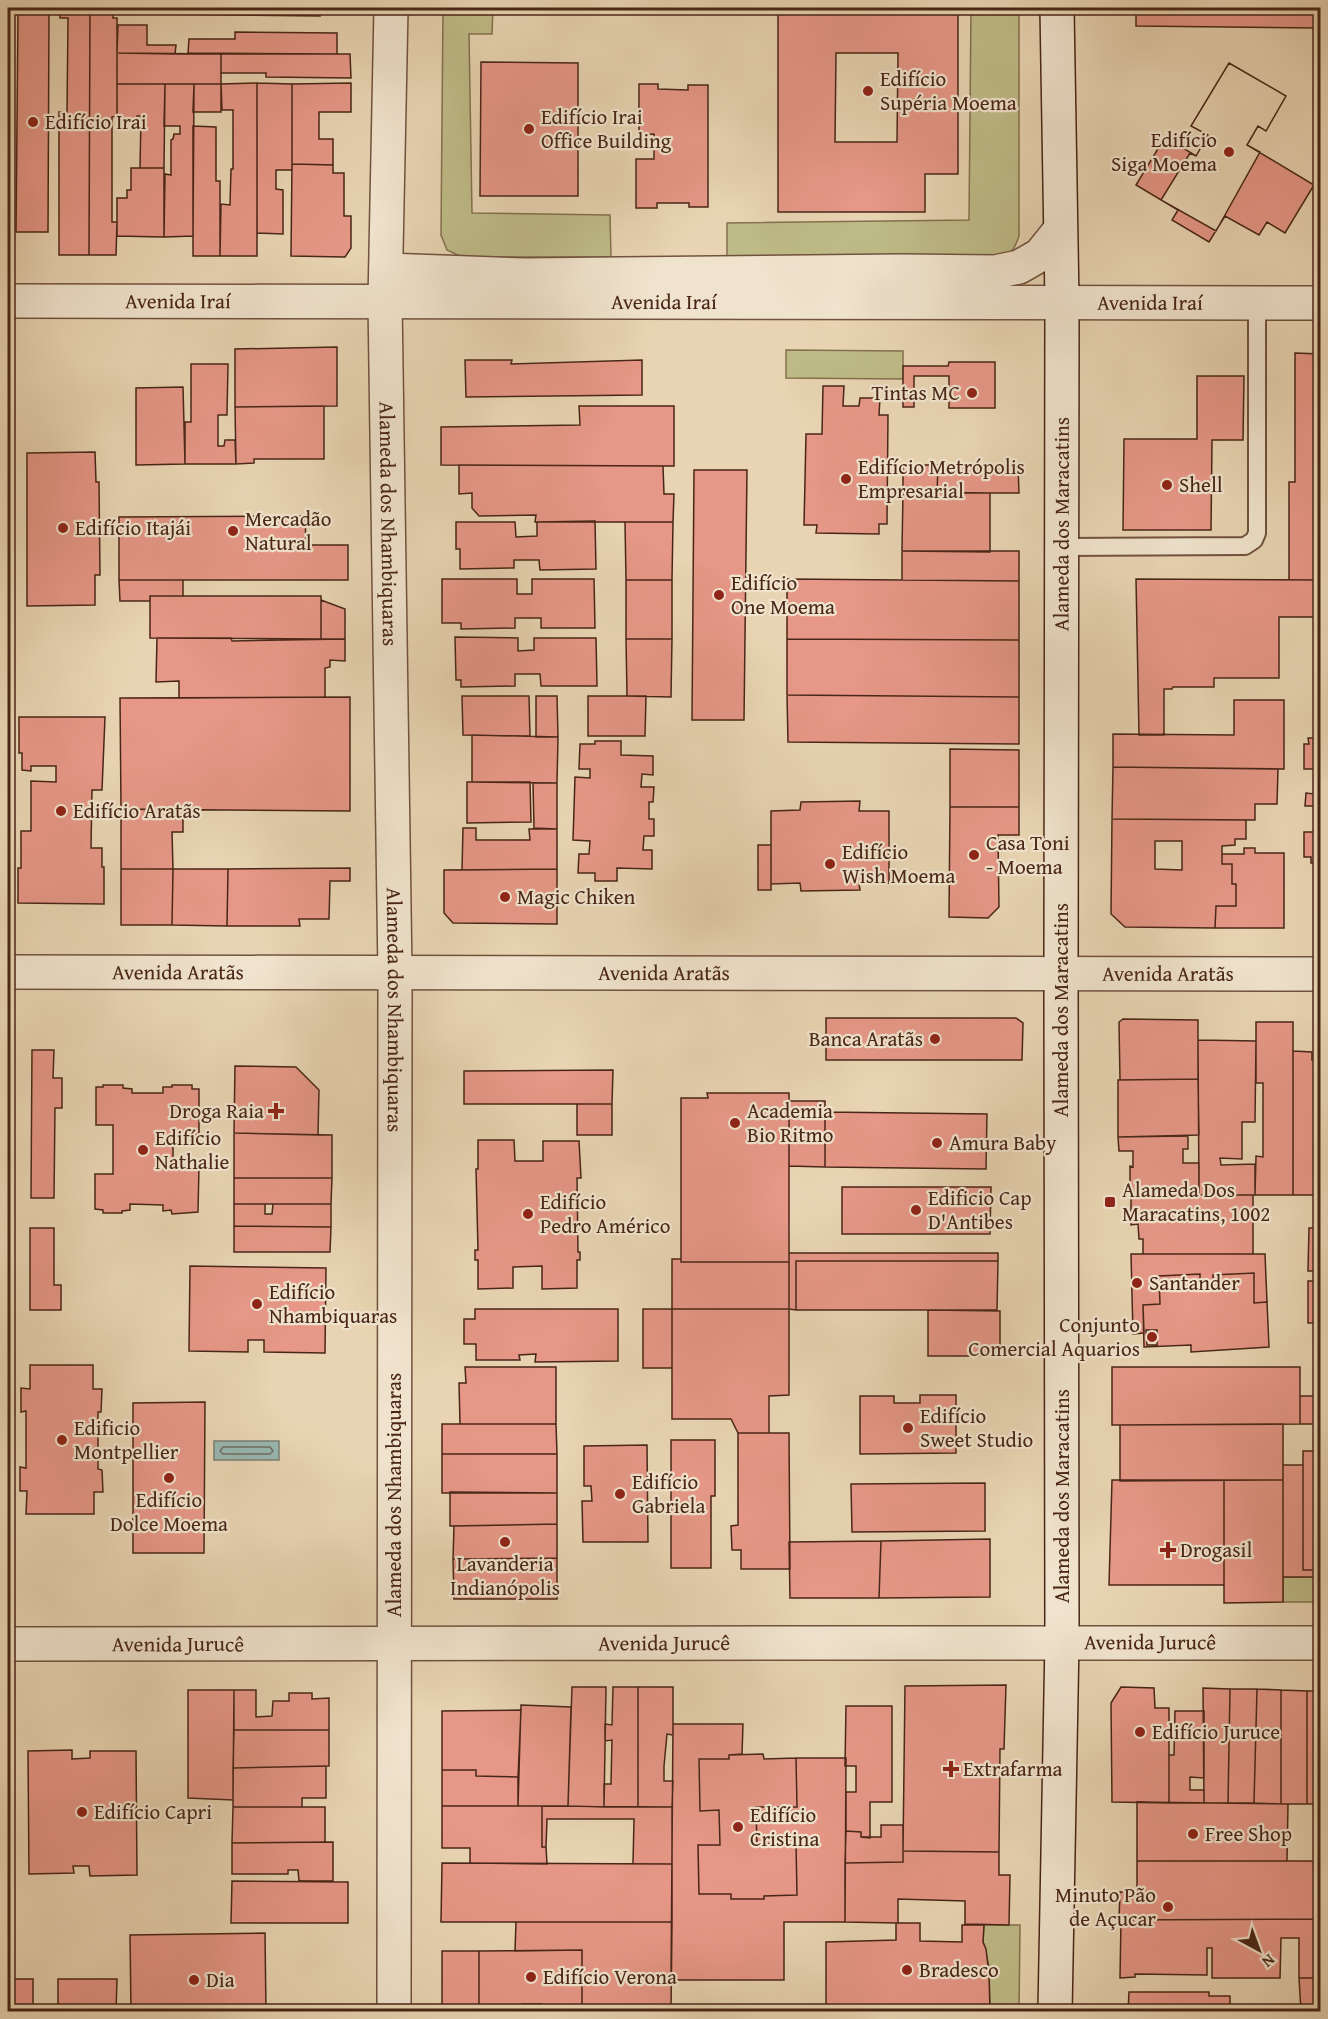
<svg xmlns="http://www.w3.org/2000/svg" width="1328" height="2019" font-family="'Gentium Book Plus',serif">
<style>
.green{fill:#bebb87;stroke:#84704f;stroke-width:1.5}
.water{fill:#98b7b1;stroke:#787d73;stroke-width:1.5}
.lines{fill:none;stroke-linecap:round;stroke-linejoin:round}
.shore{stroke:#706e64;stroke-width:1.5}
.building{fill:#e69787;stroke:#492617;stroke-width:1.5;fill-rule:evenodd}
.service-casing{stroke:#71523e;stroke-width:20}
.minor-casing{stroke:#71523e;stroke-width:36}
.tertiary-casing{stroke:#71523e;stroke-width:36}
.secondary-casing{stroke:#492617;stroke-width:36}
.service{stroke:#f0e3cd;stroke-width:16}
.minor{stroke:#f0e3cd;stroke-width:33}
.tertiary{stroke:#f0e3cd;stroke-width:33}
.secondary{stroke:#f0e3cd;stroke-width:33}
.poi-dot{fill:#8f2418;stroke:#f0e3cd;stroke-width:2}
.labels{text-anchor:middle;stroke-width:4.5;stroke-linejoin:round;paint-order:stroke}
.poi-label{font-size:21px;fill:#492617;stroke:#f0e3cd;text-anchor:start}
.street-label{font-size:21px;fill:#492617;stroke:#f0e3cd}
</style>
<rect width="100%" height="100%" fill="#e8d4b2"/>
<filter id="stains"><feTurbulence type="fractalNoise" baseFrequency=".00333" numOctaves="4"/><feColorMatrix values="0 0 0 0 .2 0 0 0 0 .09 0 0 0 0 .02 0 0 0 .5 -.17"/></filter>
<radialGradient id="worn" r=".72"><stop offset=".6" stop-color="#630" stop-opacity="0"/><stop offset="1" stop-color="#630" stop-opacity=".3"/></radialGradient>
<path class="green" d="M443,8h50l-1,26h-23l3,179 138,2 1,42h-149l-15,-7 -6,-15z
M971,8h48v228c-4,12 -7,18 -20,21h-272v-34l242,-3z
M786,350l117,1v28l-117,-1z
M1283,1577h37v25h-37z
M984,1925h36l-1,86h-29l-1,-45 -6,-24z"/>
<path class="water" d="M214,1441h65v19h-65z"/>
<g class="lines">
<path class="shore" d="M223,1447h47l3,4 -3,3h-47l-3,-3z"/>
</g>
<path class="building" d="M60,8h30l-1,247h-30v-143h8l1,-94h-8z
M90,8h23v10h4v98l-5,1v105h5l-1,33h-27z
M161,8h159v8l-159,-2z
M778,8h180v166h-33v38h-147z
M1136,8h184v20l-184,-2z
M18,13h31l-1,219h-32z
M118,25h29v20h29l-1,9 -58,-1z
M235,32l102,1v21l-149,-1 1,-14h46z
M117,53l104,1v30h-104z
M836,53h62l-1,89h-62z
M221,54h129l1,24 -85,-1v-4h-45z
M481,62l97,1v133h-98z
M1229,63l57,33 -20,35 -8,-5 -11,19 67,40 -29,48 -18,-11 -8,13 -34,-19 -16,26 -37,-22 6,-10 -42,-25 29,-48 31,19 12,-21 -17,-9z
M1229,63l57,33 -20,35 -8,-5 -11,19 13,7 -44,79 -55,-31 29,-47 6,3 12,-21 -17,-9z
M257,83v173h-37l1,-52 9,1 1,-36h2v-59h-11l-1,-26z
M257,83l35,1v86h-16v19l7,1v44l-26,-1z
M351,83v29h-32v27h14v26l-41,-1v-80z
M117,84h48l-1,84h-24l1,-52h-4v6l-20,-1z
M165,84h29l-1,152 -29,1 1,-63 6,1v-35l2,-1 1,-5h6v-8h-16z
M194,84h27v28h-28z
M639,84h19v5l30,1v-5h20v122h-19v-4h-32v5h-21v-49h18v-25l-15,1z
M193,126l23,1v54h4v75h-27z
M292,164l41,1v8h11v43h7v32l-6,9 -54,-1z
M131,168h33v69l-47,-1v-38h10v-8h4z
M337,347v59l-102,1v-58z
M1295,353l25,1v226h-31v-98h6z
M465,360h47l-1,4 131,-4v35l-176,2z
M949,362h46v46h-46v-32h-35v31h-11v-41h45z
M191,364h37l-1,51h-9v31h6l1,-6h10l1,24h-51v-42h6z
M1197,376h47l-1,64h-31l-1,90h-88l1,-91h73z
M823,386h21l-1,20h16l1,-8h20l-1,17h9l-1,109h-8v10l-63,-1 1,-8h-13l2,-91h16z
M183,387l2,77 -49,1v-77z
M324,406v53h-70v4l-18,1 -1,-57z
M579,406h95v60l-233,-1v-38l139,-2z
M95,452l1,30h3l1,93h-5v30l-68,1v-153z
M459,465l204,1 1,28h10l-1,28h-138l1,-7 -57,1 -7,-8v-15l-13,1z
M903,465h35l-1,28 -34,-1z
M938,465h80l1,28h-82z
M694,470h53l-3,250h-52z
M903,492l87,1v59l-88,-1z
M305,516l1,29h42v35h-229v-63z
M595,521l1,48 -56,1 -1,-10h-25v8l-54,1v-20h-4v-27h59l1,15 21,-1v-14z
M625,522h48l-1,58h-46z
M902,551h117v30l-117,-1z
M442,579h75v15h15v-15h62l1,49h-54v-10h-26v10l-54,1v-6h-19z
M787,579l232,2v59l-232,-1z
M1136,579l184,1v37h-41v61h-65v9h-41l-1,2h-8v46h-25z
M119,580h64v16h-33v5h-30z
M626,580h46v59h-46z
M150,596h171v43l-171,-1z
M321,600l24,9v30h-24z
M455,637l63,1v13l16,-1v-12h62l1,48h-56l-1,-12h-25v12l-54,1v-7h-5z
M157,638h74l1,3 113,-2v22l-15,-1v7l-5,1v29l-146,1v-17l-23,1z
M626,639h46l-1,58 -44,-1z
M787,639l232,1v57l-232,-2z
M787,695l232,2v47l-231,-2z
M462,696h67l1,40 -67,-1z
M536,696h21l1,41h-22z
M588,696h58l-1,40h-57z
M350,697v114l-229,-2 -1,-111z
M1234,700h50v69l-171,-2v-33l121,1z
M19,717h86l-3,73h-10l-1,58h11v19h2v37l-86,-1v-35h3v-37h10v-50l25,1v-16h-25v5l-9,-1v-17h-3z
M472,735l86,2 -1,46 -85,-1z
M1308,738h12v125h-9v-6h-7v-25h10v-26h-9l1,-13 8,1v-25h-10v-25h5z
M595,741h26v14l32,1v19l-11,-1 -1,13h13l-1,15h-4v17h5v17h-10l-1,14h9v19l-35,-1v13h-22v-8h-17l1,-19h10l1,-13 -17,-1 2,-63 15,1v-9h-11l1,-25h15z
M950,749l69,1v57h-69z
M1113,767l165,2 -1,35h-22v16l-143,-1z
M467,782h63l1,40 -64,1z
M533,783h24v46l-23,-1z
M860,801l-1,10h30v72h-30l1,7 -59,1 -1,-8 -29,1v-73l29,-1 1,-8z
M950,807h69v28h-21l1,72 -11,11 -39,-1z
M121,809l62,1v22h-11l1,37h-52z
M1112,819l134,1v19h-11v6l-13,1v18h10v20h4v22h-20l-1,22 -90,-1 -14,-13zM1155,841h27v29l-27,-1z
M463,828h13v12h54l-1,-11h28v40l-95,1z
M758,845h13v45h-13z
M1244,848h11v5h29v75h-69l1,-22h20v-22h-4v-20h-10v-10h22z
M350,868v13h-20l-1,38h-30l1,7h-73l1,-57z
M121,869h52l-1,56h-51z
M173,869h55l-1,57 -55,-1z
M557,869v55l-104,-1 -9,-10v-43z
M826,1018h190l7,5 -1,37h-196z
M1123,1019l75,1v59l-78,1 -1,-58z
M1256,1022h37v173h-38l1,-39 7,1v-74h-7z
M1198,1040l58,1 -1,81h-13v37l-22,-1 1,7 34,-1v31h-56z
M32,1050h22l-1,28h9v30h-7l-1,90h-23z
M1293,1051l19,1v8h8v74h-6v23h6v38h-27z
M235,1066l61,1 23,23 -1,45 -84,-2z
M613,1070l-1,34h-148v-33z
M1198,1079l1,56 -81,2v-57z
M103,1085h20v3l9,1v4h31v-6h9v-2h20v4h7v46l-26,-1v32h26l-1,46 -26,2 -1,-4 -8,1v-6l-33,-1v6l-8,1v2h-19v-3l-8,-1v-35h18v-49h-17v-38h7z
M707,1093h82v169h-108v-164h27z
M789,1101h36v66l-36,-1z
M577,1104h35v31h-35z
M825,1112l162,2 -1,55 -161,-2z
M234,1133l98,2v43h-98z
M1188,1136v13h-5v14h16v32h-69v-29l3,1v-16h-14l-1,-14z
M478,1140h36l1,21h28v-20h36l2,37h-4l1,74h2v8h-3v28l-35,1v-23l-29,1v21l-35,1v-29h-3v-10h3l-2,-81h2z
M234,1178h98l-1,26h-97z
M842,1187h149l-1,47h-148z
M1131,1195h122v59h-110v-15h-4l-1,-15 -7,1z
M234,1204h31v10h7l1,-10h58v23l-97,-1z
M234,1226l97,1 -1,25h-96z
M30,1228h24v57h7v25h-31z
M1309,1228h11v95h-12v-42h7v-10h-7z
M789,1253h209v8h-202v49l-7,-1z
M1131,1254h134l2,48 -13,1v-30l-41,2v8h-13v-9l-41,2 1,28 -17,1 1,28 -11,1z
M672,1259h9v3h108v47h-117z
M796,1261h202l-1,49h-201z
M190,1266l136,2 -1,85 -61,-1v-12h-16v12l-59,-1z
M1254,1273v30l13,-1 2,45 -78,5v-7l-47,2 -1,-42 17,-1 -1,-28 41,-2v9h13v-8z
M475,1309h143v52l-83,1 1,-8 -17,1 1,5h-44v-16h-12v-25h11z
M643,1309h29v59h-29z
M672,1309h117v86l-20,1v37h-31l-7,-14h-59z
M928,1310l72,1v45h-72z
M1146,1330h11v15h-10z
M30,1365h63v24h9l-1,23h-3v57l4,1 1,22h-9v22h-68l1,-23h-7v-24l6,1v-57l-5,1v-24l9,1z
M465,1367h91v57h-96l-1,-41h7z
M1112,1367h188v57l-188,1z
M920,1395h36v58l-96,1v-58h34v7h26z
M1300,1396h20v28h-20z
M205,1402l-1,151h-71v-150z
M442,1424h114l1,30h-115z
M1283,1424v56l-163,1v-56z
M738,1433h51l1,136h-49v-19h-9l-1,-24 7,-1z
M671,1440h44v56h-4v72h-40z
M647,1445l1,97h-65l-1,-41h10l-1,-15h-7v-40z
M1303,1451h17v119h-17z
M442,1454h115v39h-115z
M1283,1465h20v105h17v7h-37z
M1112,1480h112v105h-115z
M1224,1480h59v122l-59,1z
M985,1483v48l-133,1 -1,-48z
M450,1492l107,1v31l-107,2z
M557,1524v34l-104,1 1,-33z
M990,1539v58l-111,1 2,-57z
M881,1541l-2,57h-89l-1,-56z
M557,1558v41h-103l-1,-40z
M1006,1685l-2,64h-4l-1,103 -96,-1 2,-165z
M572,1687h34l-2,120 -36,-1z
M613,1687h25v120h-34v-23h7l1,-44 -7,1v-17l7,1z
M638,1687h35v48l-6,-1 -3,32v15h9l-1,26h-34z
M1121,1687l33,1 1,20h14v95l-57,-1 -1,-99z
M1203,1688l27,1 -2,114h-24z
M1230,1689h27l-3,114h-26z
M1257,1689l24,1v114l-27,-1z
M188,1690h46l-1,110 -45,-2z
M234,1690h22v27l16,-1 1,-15h16v-8h23v6l17,-1v32h-95z
M1281,1690l26,1v113h-26z
M1307,1691h13v113h-13z
M521,1705l50,2 -3,99h-50z
M846,1706h46v96h-22v36l-9,-1v-5l-15,-1v-39h10v-26h-11z
M521,1710l-3,67 -42,-1v-6h-34v-59z
M1175,1711h29v67l-14,-1v13h14v13h-35v-48h5z
M673,1724h70l-1,30 -13,1v4h-30l1,52 19,-1 1,35h-22l1,49h32v5h33v-3l33,-1 -1,-52 -39,1 -1,-37h41l-1,-49h50l-1,164h-61v58h-113z
M234,1730h95v36l-96,2z
M72,1750v9l18,-1v-7h46l1,124 -47,1 -1,-10h-16l1,7 -45,1 -1,-123z
M763,1754l1,5 32,-1 1,49h-41l1,37 39,-1 1,52 -33,1v3h-33v-5h-32l-1,-49h22l-1,-35 -19,1 -1,-52h30v-4z
M326,1766v32h-24v9h-69v-39z
M442,1770h34v6l42,1v29h-76z
M1137,1802l151,2 -1,57h-150z
M442,1806h100v41h4l1,17 -77,-1v-15h-28z
M542,1806l130,1v57h-39l1,-45h-87l-1,28h-4z
M233,1807h92v35l-93,1z
M881,1825h22v37l-58,1 1,-32 15,1v5h20z
M333,1842v39h-34l-1,-11h-10v4h-56v-31z
M903,1851l96,1v23h11l-1,50 -44,-1v-23l-67,-2v24l-53,-1v-59l58,-1z
M1137,1861h183v58l-201,1 1,-28 17,-1z
M442,1863l230,1v58h-231z
M232,1881l116,1v41h-117z
M1320,1919v59h-21v-40h-18l-1,40h-68v-30h-5v27l-72,-1v3l-15,1 1,-58z
M516,1922h156l-1,90h-89v-62l-67,1z
M896,1923h24v18l42,1v-17h22l-1,17 3,7 3,25 1,38h-164v-70l70,-2z
M265,1933l1,79h-135l-1,-77z
M582,1950v62h-41v-8h-19v8h-43v-61z
M442,1951h37v61h-37z
M1299,1978h21v34l-19,-1z
M8,1979h25v33h-25z
M58,1979h59l-1,33h-58z
M1129,1992h80v4h21v16h-102z
M522,2004h19v8h-19z"/>
<g class="lines">
<defs>
<path id="service" d="M1061,547l184,-1 9,-6 3,-7v-230"/>
<g id="minor">
<path d="M386,270l139,5 376,-4 94,1 24,-5 21,-12 20,-25"/>
<path id="s1" d="M8,301l1312,2"/>
<path id="s2" d="M8,972l1312,2"/>
<path id="s3" d="M8,1644c437,2 875,-4 1312,-1"/>
</g>
<g id="tertiary">
<path id="s4" d="M391,8l-6,293 10,673 -1,1038"/>
</g>
<g id="secondary">
<path id="s5" d="M1055,2012l7,-371 -1,-668 1,-671 -5,-294"/>
</g>
</defs>
<use href="#service" class="service-casing"/>
<use href="#minor" class="minor-casing"/>
<use href="#tertiary" class="tertiary-casing"/>
<use href="#secondary" class="secondary-casing"/>
<use href="#service" class="service"/>
<use href="#minor" class="minor"/>
<use href="#tertiary" class="tertiary"/>
<use href="#secondary" class="secondary"/>
</g>
<g class="poi-dot">
<circle cx="868" cy="91" r="6"/>
<circle cx="33" cy="122" r="6"/>
<circle cx="529" cy="129" r="6"/>
<circle cx="1229" cy="152" r="6"/>
<circle cx="972" cy="393" r="6"/>
<circle cx="846" cy="479" r="6"/>
<circle cx="1167" cy="485" r="6"/>
<circle cx="63" cy="528" r="6"/>
<circle cx="233" cy="531" r="6"/>
<circle cx="719" cy="595" r="6"/>
<circle cx="61" cy="811" r="6"/>
<circle cx="974" cy="855" r="6"/>
<circle cx="830" cy="864" r="6"/>
<circle cx="505" cy="897" r="6"/>
<circle cx="935" cy="1039" r="6"/>
<path d="M273 1102h6v6h6v6h-6v6h-6v-6h-6v-6h6z"/>
<circle cx="735" cy="1123" r="6"/>
<circle cx="937" cy="1143" r="6"/>
<circle cx="143" cy="1150" r="6"/>
<rect x="1104" y="1196" width="12" height="12" rx="3"/>
<circle cx="916" cy="1210" r="6"/>
<circle cx="528" cy="1214" r="6"/>
<circle cx="1137" cy="1283" r="6"/>
<circle cx="257" cy="1304" r="6"/>
<circle cx="1152" cy="1337" r="6"/>
<circle cx="908" cy="1428" r="6"/>
<circle cx="62" cy="1440" r="6"/>
<circle cx="169" cy="1478" r="6"/>
<circle cx="620" cy="1494" r="6"/>
<circle cx="505" cy="1542" r="6"/>
<path d="M1165 1541h6v6h6v6h-6v6h-6v-6h-6v-6h6z"/>
<circle cx="1140" cy="1732" r="6"/>
<path d="M948 1760h6v6h6v6h-6v6h-6v-6h-6v-6h6z"/>
<circle cx="82" cy="1812" r="6"/>
<circle cx="738" cy="1827" r="6"/>
<circle cx="1193" cy="1834" r="6"/>
<circle cx="1168" cy="1907" r="6"/>
<circle cx="907" cy="1970" r="6"/>
<circle cx="531" cy="1977" r="6"/>
<circle cx="194" cy="1980" r="6"/>
</g>
<g class="labels">
<g class="poi-label">
<text x="880" y="86">Edifício<tspan x="880" dy="24">Supéria Moema</tspan></text>
<text x="541" y="124">Edifício Irai<tspan x="541" dy="24">Office Building</tspan></text>
<text x="45" y="129">Edifício Irai</text>
<text x="1217" y="147" text-anchor="end">Edifício<tspan x="1217" dy="24">Siga Moema</tspan></text>
<text x="960" y="400" text-anchor="end">Tintas MC</text>
<text x="858" y="474">Edifício Metrópolis<tspan x="858" dy="24">Empresarial</tspan></text>
<text x="1179" y="492">Shell</text>
<text x="245" y="526">Mercadão<tspan x="245" dy="24">Natural</tspan></text>
<text x="75" y="535">Edifício Itajái</text>
<text x="731" y="590">Edifício<tspan x="731" dy="24">One Moema</tspan></text>
<text x="73" y="818">Edifício Aratãs</text>
<text x="986" y="850">Casa Toni<tspan x="986" dy="24">- Moema</tspan></text>
<text x="842" y="859">Edifício<tspan x="842" dy="24">Wish Moema</tspan></text>
<text x="517" y="904">Magic Chiken</text>
<text x="923" y="1046" text-anchor="end">Banca Aratãs</text>
<text x="264" y="1118" text-anchor="end">Droga Raia</text>
<text x="747" y="1118">Academia<tspan x="747" dy="24">Bio Ritmo</tspan></text>
<text x="155" y="1145">Edifício<tspan x="155" dy="24">Nathalie</tspan></text>
<text x="949" y="1150">Amura Baby</text>
<text x="1122" y="1197">Alameda Dos<tspan x="1122" dy="24">Maracatins, 1002</tspan></text>
<text x="928" y="1205">Edificio Cap<tspan x="928" dy="24">D'Antibes</tspan></text>
<text x="540" y="1209">Edifício<tspan x="540" dy="24">Pedro Américo</tspan></text>
<text x="1149" y="1290">Santander</text>
<text x="269" y="1299">Edifício<tspan x="269" dy="24">Nhambiquaras</tspan></text>
<text x="1140" y="1332" text-anchor="end">Conjunto<tspan x="1140" dy="24">Comercial Aquarios</tspan></text>
<text x="920" y="1423">Edifício<tspan x="920" dy="24">Sweet Studio</tspan></text>
<text x="74" y="1435">Edificio<tspan x="74" dy="24">Montpellier</tspan></text>
<text x="632" y="1489">Edifício<tspan x="632" dy="24">Gabriela</tspan></text>
<text x="169" y="1507" text-anchor="middle">Edifício<tspan x="169" dy="24">Dolce Moema</tspan></text>
<text x="1180" y="1557">Drogasil</text>
<text x="505" y="1571" text-anchor="middle">Lavanderia<tspan x="505" dy="24">Indianópolis</tspan></text>
<text x="1152" y="1739">Edifício Juruce</text>
<text x="963" y="1776">Extrafarma</text>
<text x="94" y="1819">Edifício Capri</text>
<text x="750" y="1822">Edifício<tspan x="750" dy="24">Cristina</tspan></text>
<text x="1205" y="1841">Free Shop</text>
<text x="1156" y="1902" text-anchor="end">Minuto Pão<tspan x="1156" dy="24">de Açucar</tspan></text>
<text x="919" y="1977">Bradesco</text>
<text x="543" y="1984">Edifício Verona</text>
<text x="206" y="1987">Dia</text>
</g>
<g class="street-label">
<text dy="7" stroke="none"><textPath href="#s1" startOffset="170">Avenida Iraí</textPath></text>
<text dy="7" stroke="none"><textPath href="#s1" startOffset="656">Avenida Iraí</textPath></text>
<text dy="7" stroke="none"><textPath href="#s1" startOffset="1142">Avenida Iraí</textPath></text>
<text dy="7" stroke="none"><textPath href="#s4" startOffset="516">Alameda dos Nhambiquaras</textPath></text>
<text dy="7" stroke="none"><textPath href="#s5" startOffset="1488">Alameda dos Maracatins</textPath></text>
<text dy="7" stroke="none"><textPath href="#s2" startOffset="170">Avenida Aratãs</textPath></text>
<text dy="7" stroke="none"><textPath href="#s2" startOffset="1160">Avenida Aratãs</textPath></text>
<text dy="7" stroke="none"><textPath href="#s2" startOffset="656">Avenida Aratãs</textPath></text>
<text dy="7" stroke="none"><textPath href="#s4" startOffset="1002">Alameda dos Nhambiquaras</textPath></text>
<text transform="translate(1061 1010) rotate(-90)" y="7">Alameda dos Maracatins</text>
<text transform="translate(394 1495) rotate(-90)" y="7">Alameda dos Nhambiquaras</text>
<text transform="translate(1062 1496) rotate(-90)" y="7">Alameda dos Maracatins</text>
<text dy="7" stroke="none"><textPath href="#s3" startOffset="1142">Avenida Jurucê</textPath></text>
<text dy="7" stroke="none"><textPath href="#s3" startOffset="656">Avenida Jurucê</textPath></text>
<text dy="7" stroke="none"><textPath href="#s3" startOffset="170">Avenida Jurucê</textPath></text>
</g>
</g>
<rect width="1328" height="2019" fill="none" stroke="#e8d4b2" stroke-width="30"/>
<rect x="9" y="9" width="1310" height="2001" fill="none" stroke="#492617" stroke-width="3"/>
<rect x="15" y="15" width="1298" height="1989" fill="none" stroke="#492617" stroke-width="1.5"/>
<g transform="translate(1259 1950) rotate(139)" stroke="#f0e3cd" stroke-width="4.5" paint-order="stroke">
<path d="M0-4.5L10 22L0 15L-10 22Z" fill="#492617"/>
<text y="-9" font-size="16" font-weight="bold" text-anchor="middle" fill="#492617">N</text>
</g>
<rect width="100%" height="100%" filter="url(#stains)"/>
<rect width="100%" height="100%" fill="url(#worn)"/>
</svg>
